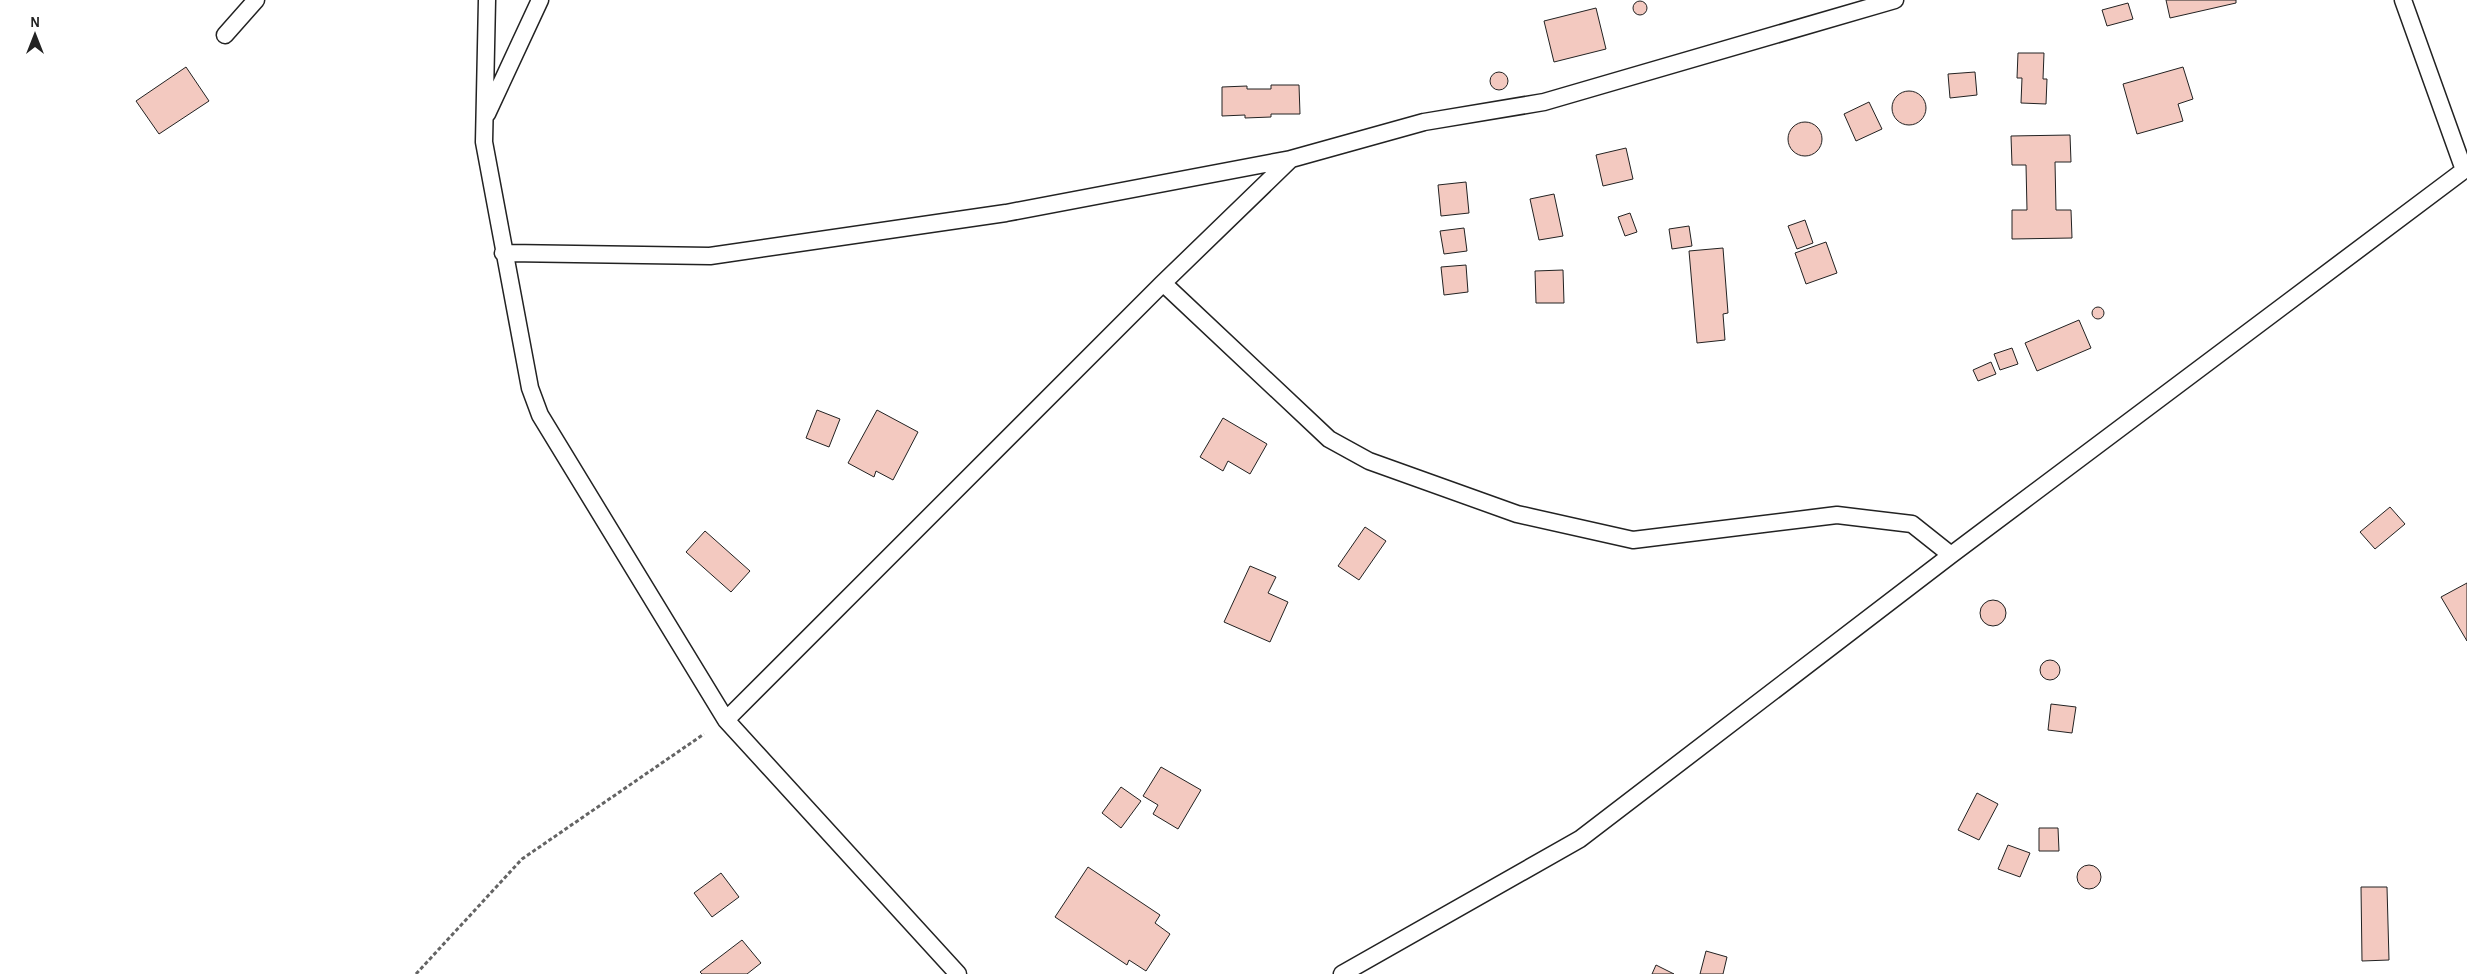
<svg xmlns="http://www.w3.org/2000/svg" width="2467" height="974" font-family="'Alegreya Sans',sans-serif">
<style>
.building{fill:#f3c9c0;stroke:#222}
.lines{fill:none;stroke-linecap:round;stroke-linejoin:round}
.lane-casing{stroke:#222;stroke-width:19}
.path{stroke:#646464;stroke-width:3;stroke-dasharray:4 2.5;stroke-linecap:butt}
.lane{stroke:#fff;stroke-width:16}
</style>
<rect width="100%" height="100%" fill="#fff"/>
<path class="building" d="M2166,0h70v3l-66,15z
M1633 8a7 7 0 1 1 14 0a7 7 0 1 1-14 0Z
M2128,3l5,16 -26,7 -5,-16z
M1596,8l10,41 -52,13 -10,-41z
M2018,53h26l-1,26h4l-1,25 -25,-1 1,-25h-5z
M186,67l23,34 -50,33 -23,-33z
M2183,67l10,32 -15,5 5,17 -46,13 -14,-50z
M1975,72l2,23 -27,3 -2,-24z
M1490 81a9 9 0 1 1 18 0a9 9 0 1 1-18 0Z
M1271,85h28l1,29h-29v3l-26,1v-3l-23,1v-29l25,-1v3h24z
M1892 108a17 17 0 1 1 34 0a17 17 0 1 1-34 0Z
M1869,102l13,27 -26,12 -12,-27z
M1788 139a17 17 0 1 1 34 0a17 17 0 1 1-34 0Z
M2070,135l1,27h-16l1,48h15l1,28 -60,1v-29h15l-1,-45h-14l-1,-29z
M1626,148l7,31 -30,7 -7,-31z
M1466,182l3,31 -28,3 -3,-31z
M1554,194l9,42 -24,4 -9,-41z
M1630,213l7,19 -12,4 -7,-19z
M1805,220l8,23 -16,6 -9,-23z
M1689,226l3,20 -20,3 -3,-20z
M1464,228l3,23 -23,3 -4,-23z
M1826,242l11,31 -31,11 -11,-31z
M1723,248l5,65 -5,1 2,26 -28,3 -8,-92z
M1466,265l2,27 -24,3 -3,-28z
M1563,270l1,33h-28l-1,-32z
M2092 313a6 6 0 1 1 12 0a6 6 0 1 1-12 0Z
M2079,320l12,28 -54,23 -12,-28z
M2012,348l6,16 -18,6 -6,-16z
M1991,362l5,12 -18,7 -5,-11z
M817,410l23,9 -11,28 -23,-9z
M877,410l41,22 -25,48 -17,-9 -2,6 -26,-14z
M1223,418l44,26 -17,30 -22,-13 -5,10 -23,-14z
M2390,507l15,17 -30,25 -15,-17z
M1365,527l21,14 -27,39 -21,-14z
M705,531l45,40 -19,21 -45,-40z
M1250,566l26,11 -8,16 20,9 -18,40 -46,-20z
M2467,583v58l-26,-44z
M1980 613a13 13 0 1 1 26 0a13 13 0 1 1-26 0Z
M2040 670a10 10 0 1 1 20 0a10 10 0 1 1-20 0Z
M2051,704l25,3 -4,26 -24,-3z
M1161,767l40,23 -23,39 -25,-15 5,-9 -15,-9z
M1121,787l20,14 -20,27 -19,-15z
M1977,793l21,11 -19,36 -21,-10z
M2039,828h19l1,23h-20z
M2008,845l22,8 -10,24 -22,-8z
M2077 877a12 12 0 1 1 24 0a12 12 0 1 1-24 0Z
M1088,867l72,48 -5,8 15,11 -24,37 -17,-11 -2,5 -72,-48z
M721,873l18,24 -27,20 -18,-24z
M2361,887h26l2,73 -27,1z
M742,940l19,23 -14,11h-45l-2,-2z
M1706,951l21,6 -4,17h-23z
M1656,965l18,9h-22z"/>
<g class="lines">
<defs>
<path id="lane" d="M487,0l-3,142 46,246 10,27 186,305 232,254
M2403,0l61,170
M225,35l31,-35
M487,114l53,-114
M503,253l207,3 296,-43 285,-54
M1163,283l166,156 40,22 148,53 116,26 204,-25 75,9 39,31
M726,720l437,-437 128,-124 133,-37 120,-20 351,-102
M1342,974l238,-135 371,-284 516,-387"/>
</defs>
<use href="#lane" class="lane-casing"/>
<path class="path" d="M416,974l106,-115 182,-125"/>
<use href="#lane" class="lane"/>
</g>
<g transform="translate(35 35)" stroke="#ffffff" stroke-width="4" paint-order="stroke">
<path d="M0-4L9 19L0 12L-9 19Z" fill="#222222"/>
<text y="-8" font-size="14" font-weight="bold" text-anchor="middle" fill="#222222">N</text>
</g>
</svg>
